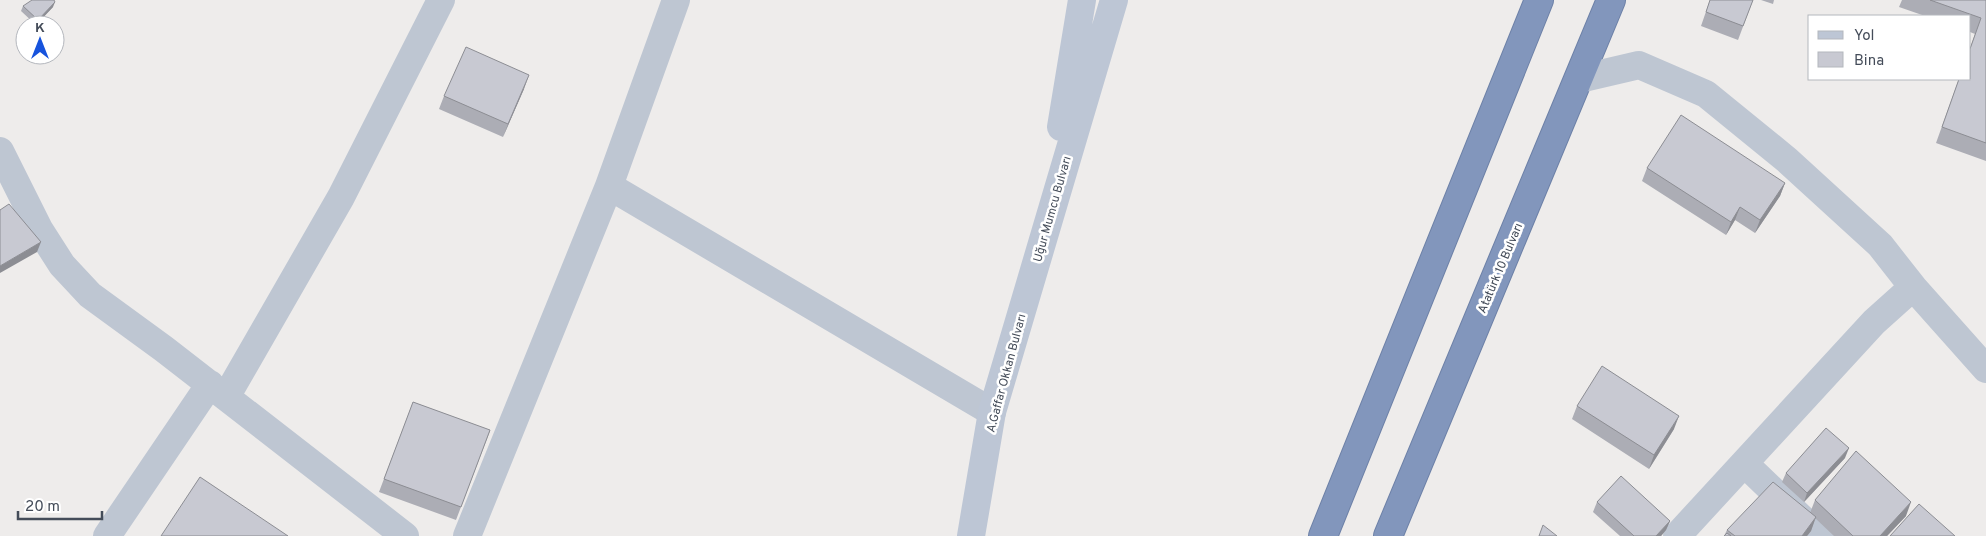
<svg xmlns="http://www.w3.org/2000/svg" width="1986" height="536" font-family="Overpass,sans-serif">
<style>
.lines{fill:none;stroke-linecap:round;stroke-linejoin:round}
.highway-casing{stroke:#6d81a7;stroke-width:30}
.street{stroke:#bec6d2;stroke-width:28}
.secondary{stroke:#bdc6d5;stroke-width:28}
.highway{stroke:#8296bc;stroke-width:28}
.wall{fill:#acadb5}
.shaded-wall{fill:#8c8d93}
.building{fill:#c8c9d2;stroke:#8c8d93}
.labels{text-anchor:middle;stroke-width:5;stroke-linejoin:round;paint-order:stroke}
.street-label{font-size:12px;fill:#444c59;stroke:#fff}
</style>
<rect width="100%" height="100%" fill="#eeeceb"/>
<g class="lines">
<defs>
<path id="highway" d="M1323,536l216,-536
M1388,536l223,-536"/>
</defs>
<use href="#highway" class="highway-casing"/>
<path class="street" d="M1579,79l60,-14 67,29 81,66 93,85 33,42 -39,35 -197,214
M0,151l39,78 23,36 28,30 74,54 241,187
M609,186l383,226
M1913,287l73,82
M226,397l115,-200 100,-197
M1745,464l75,72
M107,536l103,-152
M467,536l142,-350 67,-186"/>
<path class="secondary" d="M1061,127l21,-127
M971,536l21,-124 122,-412"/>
<use href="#highway" class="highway"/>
</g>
<path class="wall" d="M1710,0h43l-15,40 -37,-14z
M1761,0h13l-1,4z
M1902,0h84v161l-50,-18 39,-109 -5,-2v-16h-45l-26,-9z
M23,6l30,1 -17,18 -15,-14z
M524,89l-21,48 -64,-28 5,-13z
M1647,168l138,15 -5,13 -25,37 -20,-13 -9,15 -84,-54z
M413,402l77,29 -34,89 -77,-28z
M1577,406l97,23 -25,40 -77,-50z
M1845,458l-41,44 -22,-20 4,-9z
M1815,500l91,16 -19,20h-53l-19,-18 -4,13 -4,5h-83l3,-6 83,-17z
M1597,502l73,19 -4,9 -5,6h-41l-27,-24z"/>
<path class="shaded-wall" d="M55,2l-2,5 -17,18 2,-5z
M529,75l-5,14 -21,48 5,-13z
M1785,183l-5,13 -25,37 5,-13z
M1740,207l-5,13 -9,15 5,-13z
M41,242l-4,10 -37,21v-7z
M1679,416l-5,13 -25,40 5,-14z
M1849,448l-4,10 -41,44 3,-9z
M1911,502l-5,14 -19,20h-7z
M1816,517l-5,14 -4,5h-5z
M1670,521l-4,9 -5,6h-5z"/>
<path class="building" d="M32,0h22l1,2 -17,18 -15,-14z
M1710,0h43l-10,26 -37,-14z
M1930,0h56v143l-44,-16 17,-48h11v-30l11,-31z
M466,47l63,28 -21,49 -64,-28z
M1681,115l104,68 -25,37 -20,-13 -9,15 -84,-54z
M9,204l32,38 -41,24v-56z
M1602,366l77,50 -25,39 -77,-49z
M413,402l77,28 -29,77 -77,-28z
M1826,428l23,20 -42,45 -21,-20z
M1856,451l55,51 -31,34h-27l-38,-36z
M1621,476l49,45 -14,15h-22l-37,-34z
M200,477l88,59h-127z
M1773,482l43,35 -14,19h-67l-8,-6z
M1919,504l36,32h-65z
M1543,525l14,11h-18z
M1727,533l4,3h-7z"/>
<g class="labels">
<g class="street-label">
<text transform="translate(1052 209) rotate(-74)" y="4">Uğur Mumcu Bulvarı</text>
<text transform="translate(1500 268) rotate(-67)" y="4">Atatürk 10 Bulvarı</text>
<text transform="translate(1006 373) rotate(-75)" y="4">A.Gaffar Okkan Bulvarı</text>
</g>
</g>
<rect x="1808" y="15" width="162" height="65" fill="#ffffff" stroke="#b4b7bd"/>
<rect x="1818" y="31" width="25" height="8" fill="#bdc6d5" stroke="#b4b7bd"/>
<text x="1854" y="40" font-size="15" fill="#444c59">Yol</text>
<rect x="1818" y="52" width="25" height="15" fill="#c8c9d2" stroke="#b4b7bd"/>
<text x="1854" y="65" font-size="15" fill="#444c59">Bina</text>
<g transform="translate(40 40)"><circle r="24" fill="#ffffff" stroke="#b4b7bd"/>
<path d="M0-4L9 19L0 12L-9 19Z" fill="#1753dd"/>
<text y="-8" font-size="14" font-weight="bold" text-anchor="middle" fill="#444c59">K</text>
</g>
<path d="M18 511v8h84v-8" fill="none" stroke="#444c59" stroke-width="2.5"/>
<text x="25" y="511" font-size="15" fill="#444c59" stroke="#ffffff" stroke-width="4" paint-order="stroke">20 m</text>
</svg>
